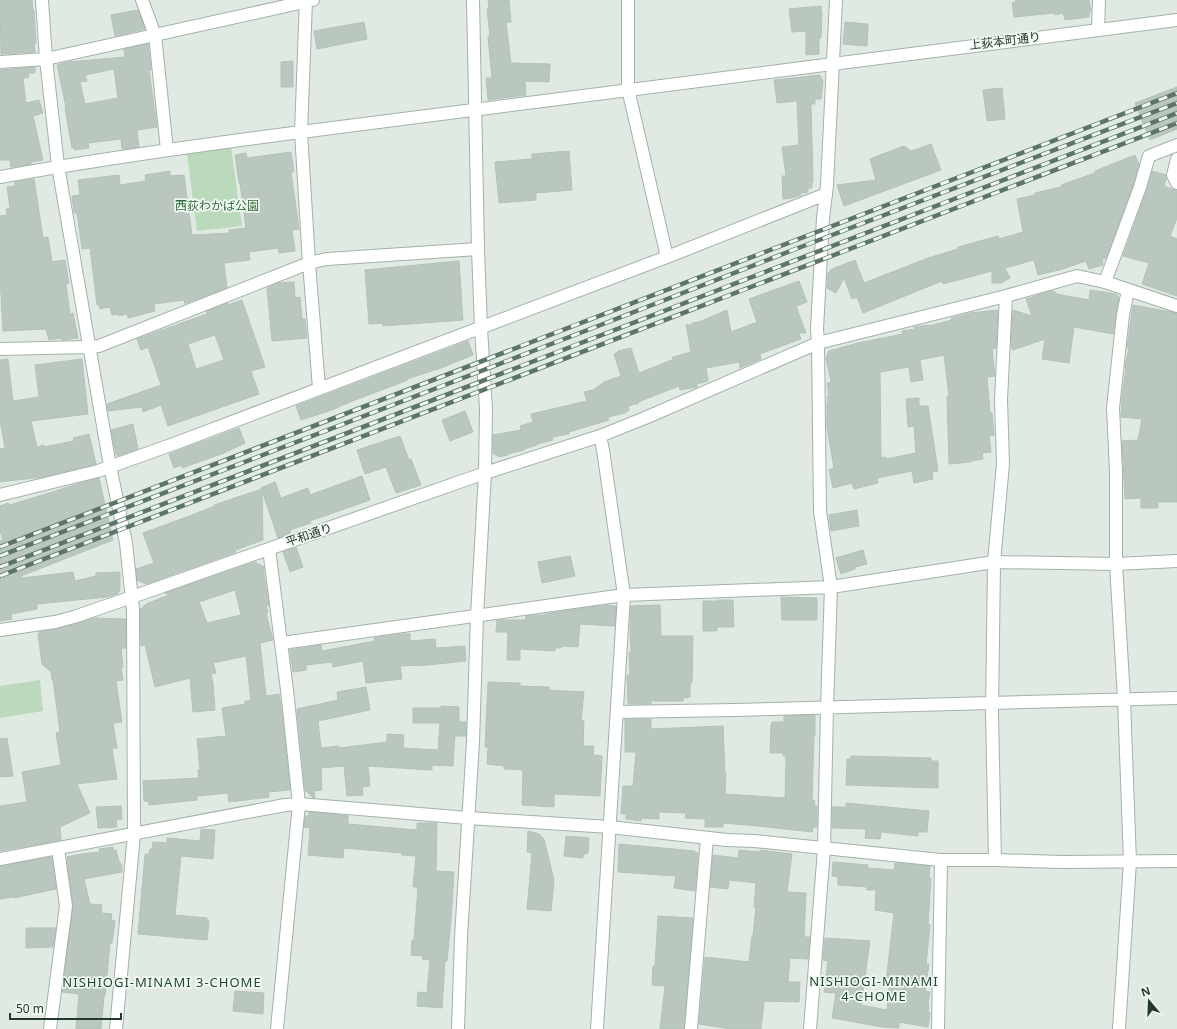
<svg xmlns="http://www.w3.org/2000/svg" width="1177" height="1029" font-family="'Noto Sans','Noto Sans JP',sans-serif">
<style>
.green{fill:#bbdabc}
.building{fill:#b9c7bf;stroke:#b3c3b9;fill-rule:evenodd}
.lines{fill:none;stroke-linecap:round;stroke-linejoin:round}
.minor-casing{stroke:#a3b1a9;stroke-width:14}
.tertiary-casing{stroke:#a3b1a9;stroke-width:14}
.minor{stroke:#fff;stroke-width:12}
.tertiary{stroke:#fff;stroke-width:12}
.rail-casing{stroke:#5d7568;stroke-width:4.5}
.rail{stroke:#f1f7f2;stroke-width:3;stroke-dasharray:9;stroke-linecap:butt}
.labels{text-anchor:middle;stroke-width:3.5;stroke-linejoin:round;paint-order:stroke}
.street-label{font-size:12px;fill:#22392d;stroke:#f1f7f2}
.park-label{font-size:12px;fill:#306d39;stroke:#f1f7f2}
.neighbourhood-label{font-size:13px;letter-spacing:1px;fill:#204935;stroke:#f1f7f2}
</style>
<rect width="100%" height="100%" fill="#e0eae3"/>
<path class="green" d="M231,147l11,79 -45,5 -10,-77z
M40,680l3,31 -43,7v-32z"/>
<path class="building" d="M0,0h32l1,10h1l2,33h-2l1,9 -34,2z
M488,0h21l2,22h-5l5,41 39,1 -1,18 -24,-1 1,14 -38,5 -2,-22h6l-4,-41h2l-3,-28h2z
M1015,0h74l2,12h-2v5l-24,3 -2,-7 -8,2v-2l-41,4 -2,-14 4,-1z
M821,6l1,8 -1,24h-2v16l-13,1v-24l-14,1 -3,-23z
M138,10l7,19 -30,7 -4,-21z
M364,22l3,17 -50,10 -3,-18z
M845,22l23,2 -1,22 -24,-2z
M148,44l3,26h-2l8,57 -20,3 2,17 -17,2 -1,-10 -33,4 1,5 -15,2v-3l-2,1 -7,-40 1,-1 -9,-42 11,-3 57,-5 -1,-8zM114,69l4,29 -33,6 -5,-22 7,-1 -2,-6z
M293,61v26h-12v-25z
M35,67v6h-7l1,4 -6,1 3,25 13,-3 4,13 -10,3 10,44 -12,2v2l-20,3 -1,-7h-10v-90z
M820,75l3,6 -2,18h-6v5h-4l2,78h-1v6h-4v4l-7,1v2l-9,3 -9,1 -1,-23h4l-4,-29 17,-2 -2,-44 -20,2 -3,-23z
M1177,87v42l-27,11 -15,-37z
M1002,88l3,31 -18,2 -4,-31z
M931,144l10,26 -97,36 -7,-21 39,-5 -6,-21 34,-13 7,5z
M569,151l3,39 -36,3v7l-37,3 -4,-41 37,-3v-5z
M291,152l3,20h-3l8,57 -7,1 3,21 -16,2 -1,-5 -29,4 1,8 -26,3 3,25 -41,15 -1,1 -1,-4 -30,4 1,7 -27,7 -1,-4 -8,2v-2l-7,1 -2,-8 -10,2 -1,-4h-2l-7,-57 -8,1 -5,-36h-3v-1l-2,-16 8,-1 -2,-15 41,-5 1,10 26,-4 -1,-6 25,-4v5l14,-1 8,60 37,-2v-3l17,-2 -6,-45h-1l-4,-28 11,-2 1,5z
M1135,155l4,9 -6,21 -27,73 -4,1 1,6 -14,4 -3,-8 -18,6 -1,1 -29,7 -4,-15 -29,8 5,10 -9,5h-9v-12l-49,13 -1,-3 -79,32 -6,-16 -5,2 -8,-21 -8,15 -9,-5 1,-15 4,-4 23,-9 9,23 64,-25 30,-9v-2l40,-11 1,3 24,-7 -6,-33 18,-4v-2l26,-6v-2l34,-12v-2z
M1152,171l14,4v4l-2,7 13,5v27l-7,18 7,3v57l-35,-12 7,-21 -26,-7 24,-66z
M34,179l9,59 5,-1 4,25 13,-2 4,23 -3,1 4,30 3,-1 5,25 -16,2 -1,-2 -12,2 -3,-11 -43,2 -3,-54v-61l7,-1 -1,-6 4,-1 -3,-21 8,-1v-4z
M459,261l4,59 -80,6v-3l-14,1 -4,-54z
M799,281l8,21 -11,4 10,27h-7l2,6 -41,15 1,5 -21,9 -1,-6 -33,6 2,13 -11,3v3l-17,3 -1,-4 -41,16 1,1 -11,3 1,4 -4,3 -17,4 1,3 -40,12v2l-17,3 1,3 -16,4v1l-13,4v1l-16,4v1l-9,2 -6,-4v-18l28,-5 -1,-4 13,-4 -2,-8 56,-13 -3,-9 9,-2 11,-8 17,-6 -7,-22 4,-2v-1l13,-3 8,25 33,-13 1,-3 18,-5 -5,-27h6v-2l7,-1 28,-12 4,22 26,-10 -8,-23z
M294,282l1,16 5,-1 2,22h3l2,19 -35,3 -5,-53 11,-5z
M1090,290l26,4 3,4 -6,36 -39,-7 -5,36 -27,-4 3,-20 -32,11 -1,-2h-1l2,-38 19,6 -6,-17 25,-8 5,1v2l33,6z
M242,300l23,67 -14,4 8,23 -91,32 -7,-21 -18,7 -1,-5 -34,4 -1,-7 54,-19 -13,-38 -7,3 -4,-11 70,-25v-3l21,-8v2zM215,335l9,25 -28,9 -8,-25z
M1133,305l44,8v189h-19v6h-17v-10l-16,1 -3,-58 16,-1 4,-21 -21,-2 1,-20 4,-29h-1v-2l4,-18h-2z
M998,310l-2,38 -4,1 3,27 -8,1 3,36h2l2,22 -5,1 2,16 -9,1 1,6 -12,2v1l-22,2 -2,-67 2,-1 -5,-41 -24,5 3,20 -12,2 -2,-15 -29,5 1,86 4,-1 1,2 30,-6 -2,-27 -6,1 -2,-28 13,-1v8h9l10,65 -6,1 1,7 -19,4 -2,-12 -35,7 1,5 -24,6 -2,-6 -19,5 -4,-18 5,-2 -7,-40v-25l1,-2 -1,-5h2l-2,-13 4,-1 -5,-24 3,-7 29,-8 45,-9 -1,-3 13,-2 -1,-2 15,-2v1l23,-6 -1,-2 20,-5z
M468,341l5,14 -32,13 -34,11 1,1 -58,22 -21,9 -28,9 -5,-14z
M8,359l5,42 26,-4 -4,-32 47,-6 6,55 -57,7 6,26 7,-2v2l30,-6 -1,-3 16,-4 7,30 -54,13 -42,5v-33l5,-1 -4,-23h-1v-65z
M465,411l8,21 -23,9 -8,-21z
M133,424l5,25 -20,7 -2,-2 -5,-24z
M239,428l6,15 -21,10 -42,15 -1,-3 -7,3 -5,-14z
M400,436l9,24 2,-1 10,26 -25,8 -10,-26 -21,7 -8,-24z
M362,476l8,24 -60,21 1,2 -21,7 1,3 -13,5 -16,-47 1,49 -30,11 3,1 -90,32 -9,-4 -1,-11 18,-6 -11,-30 49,-18 23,-9 -1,-1 48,-16 -1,-1 14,-6 6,16 27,-10 2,7z
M99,478l14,62 -92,36 1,2 51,-6 2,9 21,-5v-3l24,-1v18l-3,4 -10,3 -70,7v5l-26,5 1,5 -12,2v-80l3,-1 -3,-9v-25l8,-3 2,2 68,-21z
M857,510l2,16 -28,5 -2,-16z
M296,547l7,20 -13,5 -7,-20z
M863,550l4,14 -12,3v2l-14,5 -5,-16z
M570,556l5,20 -33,7 -4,-21z
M255,562l9,5v9l5,29 -3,1 2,6 -2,1 7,27 -13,3 6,53 13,-2 3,19 8,77 -22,2 1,5 -23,3 -17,2 -1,-9 -31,3v4l-48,5v-3l-5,-1 -1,-20 56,-3 -1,-8h2l-3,-31 29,-3 -4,-28 23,-4v-3h6l-5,-45 -33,7 3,10 -5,1 2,9 2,27 -22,2 -3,-34 -35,9 -10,-42 -4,1 -1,-36 6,-6 23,-9 -4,-2zM235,590l6,25 -34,8 -8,-21z
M781,597l36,1v22h-35z
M718,600h15l1,27h-17v4h-14v-30h15z
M604,605l12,1 -1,20 -35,-2 -2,23 -17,-1v2h-6v3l-35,-2v11h-13l1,-28h-12l1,-12h28l1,-4 19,-1v-1l53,-8h6z
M660,605l1,31h32l-1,47h-2v14l-7,1v3h-32v3h-23l-1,-29h3l-1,-22 2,-1 -1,-26 1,-20z
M94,618l32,1v29h-5l2,19h-2l2,13 -7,1 6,41 -9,1 4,25h-5l5,31 -40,5 13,29 -30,14 1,13 -61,11v-45l27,-4 -5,-30 39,-7 -5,-32 4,-1 -7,-52h-1l-1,-8 -9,-8 -4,-30h1v-2l18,-3z
M399,634h11v7l25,-2 1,9 29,-2 1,15 -38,4 -28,1 2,13 -36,4 -3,-22 -30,6 -1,-5 -26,3v5l-13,2 -3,-22 31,-5 1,6 53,-10 -1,-3z
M488,682l32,1v3l29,1v3l35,2 -3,29h3l-1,25h11l-1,9 9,1 -2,40 -46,-2v13l-32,-2 1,-35 -19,-1v-3l-17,-2 1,-17h-3z
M366,687l4,23 -52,11 3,27 18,-2v2l48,-6v-8l17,1 -1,13 35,2 2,-27h-27v-15h28v-2l18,1v15h7v14h-11l-2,30 -21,-1v5l-64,-4 2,20 -8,1 1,8 -16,1 -3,-30 -23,2 1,22 -8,1 1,7h-2l-8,-8 -8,-81 41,-9 -1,-8z
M815,715v20h-1l-2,65 3,1 -1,5h3v21h-4l-1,5 -54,-6 -35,-3v4h-18v-8l-20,-1 1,-5 -27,-1v7l-18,-1v3l-15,-2v-5h-5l2,-28h10l3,-34h-11v-33h26v10l72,-3 2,47h1l-1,21 60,4 1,-42h-3v-3h-13l1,-29h1v-2h12v-6z
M7,738l6,38 -13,1v-38z
M851,756l80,2v3h7v27l-92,-3 1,-26h4z
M846,803l83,8 -2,21h-9v4l-37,-4 -1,7 -15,-1 1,-9 -34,-1v-21h14z
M121,806l1,13 -6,1 1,7 -19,1 -2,-21z
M309,812l39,4v8l69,6v-7h20l-1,48 18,1 -3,48 -4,41h-2l-3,47 -25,-2 1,-14 9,1 3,-33 -8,-1 1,-3 -12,-1 1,-15h2l4,-53h-5l3,-31 -14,-1v-2l-58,-5 -1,10 -35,-3 2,-27 -6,-1 1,-11h4z
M201,829l14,1 -2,29 -32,-3 -6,59 32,3v3h2l-2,19 -69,-6 7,-80h4l1,-5h2l1,-7 14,1v-5l33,3z
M528,831l11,3 5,5 10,41 -3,31 -24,-2 5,-56 -5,-1z
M566,836l23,2 -1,15 -5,2v3l-19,-2z
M619,844l76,7v2h3l-3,38 -21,-3 2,-12 -58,-4z
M113,847l1,4 2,-1 3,11 3,5v6l-38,7 6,25 12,1 -1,8 11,1 -1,6 4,1 -3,22h-2l-5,53h-1l-3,33h-25l3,-35 -17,-2 11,-85 -6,-50 14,-3 19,-2 -1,-3z
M739,850l21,2v-2l32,4 -5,38 19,1 -2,44h6l-2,22 -18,-1 -2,24h12l-1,20 -35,-1 -3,28h-31l-31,-5 6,-67 44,5 3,-26h1l3,-29h-2l2,-24 -27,-3 -1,9 -18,-2 3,-32 25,3z
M52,857l4,32 -42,9 -1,-1 -13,2v-33z
M833,862l35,3v3l26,2 1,-7 35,3 -1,12h2l-3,47h2l-4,39h3l-4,27 5,1 -2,12 1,1 -1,7 2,1 -2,14 -29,-5v6l-17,-1 -50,-9 4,-25 -12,-1 4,-31 -5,-1 2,-22 45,3 -9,64 26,5 2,-27 -3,-1 8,-69 -19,-3 1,-20h-9v-3l-29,-2v-8l-6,-1z
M658,916l35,2 -9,111h-24l5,-43 -13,-1 1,-19h2z
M26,928h30l-3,19 -27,1z
M235,991l29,2 -1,21 -30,-3z"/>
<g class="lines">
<defs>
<path id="minor" d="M42,0l4,59 12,107 52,300 16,77 7,66 1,225 -18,195
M142,0l13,35 12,115
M306,0l-5,132 8,131 10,125
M628,0v89l39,168
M1098,29l1,-29
M0,62l46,-3 267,-59
M1177,159l-4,16 4,8
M0,177c100,-18 200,-32 301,-45l876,-112
M1105,282l35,-95 9,-31 28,-11
M0,349l89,-2 10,-1 210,-83 18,-4 151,-10
M0,495l98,-24 81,-29 488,-185 159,-63
M269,549l18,141 12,114 -22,225
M0,630l55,-8 19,-5 58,-20 353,-124
M282,643l342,-48 207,-8 163,-25 122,2 61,-3
M617,712l118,-2 442,-12
M995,860l-3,-147 2,-151 9,-98 -2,-64 5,-104
M50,1029l16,-123 -8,-57
M597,1029l27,-434 -21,-145 -3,-14
M691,1029l16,-191
M810,1029l14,-180 3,-141 4,-121 -11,-76 -2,-168
M938,1029l3,-169
M1119,1029l11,-167 -6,-163 -8,-135v-92l-3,-64 10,-93 5,-25"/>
<path id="tertiary" d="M818,343l-1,-14 6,-111 4,-33 9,-185
M485,473l115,-37 45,-18 173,-75 188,-47 71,-20 28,6 72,24
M0,859l285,-54 14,-1 169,14 142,9 117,13 27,1 187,19h54l67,2 115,-1
M458,1029l3,-92 12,-195 4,-126 8,-143 1,-64 -5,-81 -3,-79 -5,-249"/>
</defs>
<use href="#minor" class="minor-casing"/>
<use href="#tertiary" class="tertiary-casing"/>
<use href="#minor" class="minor"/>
<use href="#tertiary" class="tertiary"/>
<defs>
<path id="rail" d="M0,547l1177,-454
M0,556l598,-230 195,-76 384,-147
M0,567l1177,-454
M0,576l1177,-453"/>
</defs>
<use href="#rail" class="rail-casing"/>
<use href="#rail" class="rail"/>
</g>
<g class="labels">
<g class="street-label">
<text transform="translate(1005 41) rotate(-7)" y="4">上荻本町通り</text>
<text transform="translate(309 535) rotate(-19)" y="4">平和通り</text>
</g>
<g class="park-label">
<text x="217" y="210">西荻わかば公園</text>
</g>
<g class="neighbourhood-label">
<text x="874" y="986">NISHIOGI-MINAMI<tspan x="874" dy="15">4-CHOME</tspan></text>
<text x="162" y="987">NISHIOGI-MINAMI 3-CHOME</text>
</g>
</g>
<g transform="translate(1149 1001) rotate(341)" stroke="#f1f7f2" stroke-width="3" paint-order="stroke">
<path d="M0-3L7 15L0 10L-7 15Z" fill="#22392d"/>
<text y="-6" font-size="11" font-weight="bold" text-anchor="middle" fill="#22392d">N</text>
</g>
<path d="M10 1013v6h111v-6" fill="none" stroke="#22392d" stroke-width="2"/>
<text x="16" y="1013" font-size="12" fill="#22392d" stroke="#f1f7f2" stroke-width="3" paint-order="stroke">50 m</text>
</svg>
